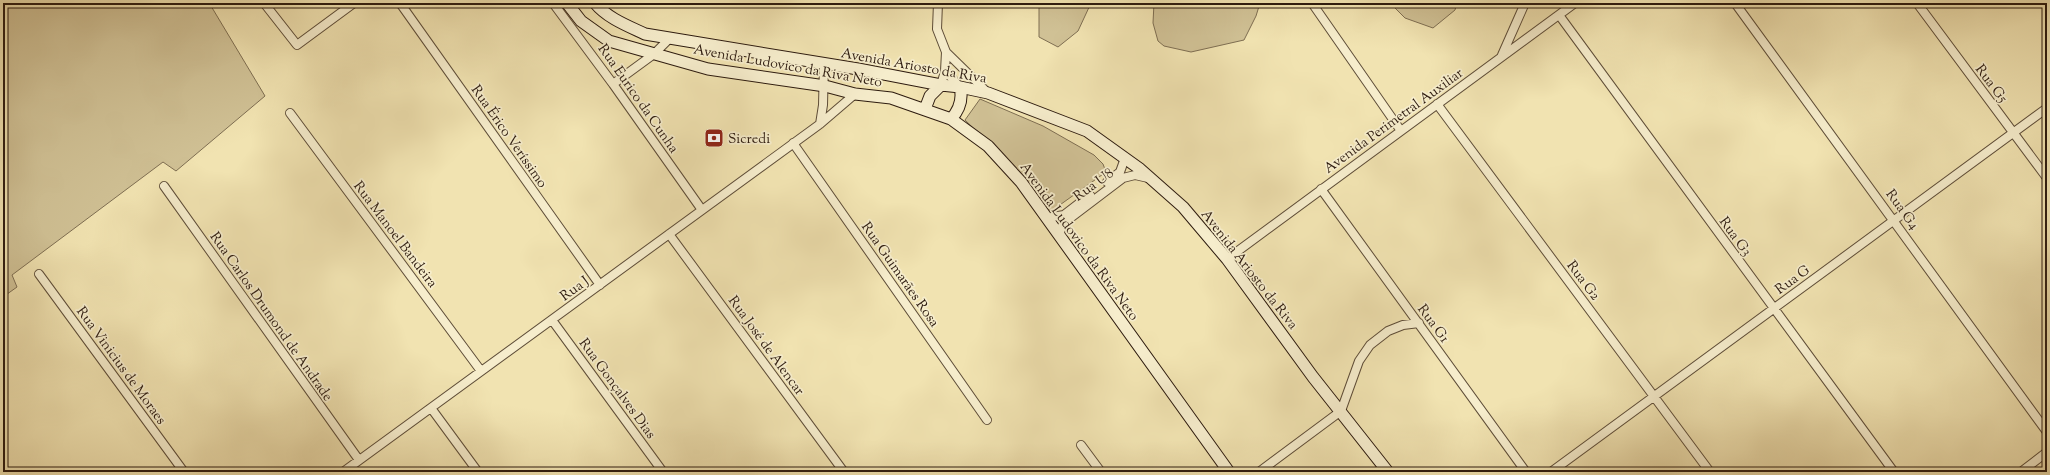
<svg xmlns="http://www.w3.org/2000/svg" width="2050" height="475" font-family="'Sorts Mill Goudy',serif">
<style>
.green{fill:#d0c195;stroke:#7e6e52}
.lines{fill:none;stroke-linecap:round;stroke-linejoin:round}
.street-casing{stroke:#5e4d38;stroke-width:10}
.secondary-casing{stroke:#2d1b0f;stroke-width:13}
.street{stroke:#f6edcc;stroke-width:8}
.secondary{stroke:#f6edcc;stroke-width:11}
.labels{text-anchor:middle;stroke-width:3.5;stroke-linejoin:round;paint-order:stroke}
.street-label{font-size:14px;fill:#2d1b0f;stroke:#f6edcc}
.poi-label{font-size:14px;fill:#2d1b0f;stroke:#f6edcc;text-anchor:start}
</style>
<rect width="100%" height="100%" fill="#f1e3b1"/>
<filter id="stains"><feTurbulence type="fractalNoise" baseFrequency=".005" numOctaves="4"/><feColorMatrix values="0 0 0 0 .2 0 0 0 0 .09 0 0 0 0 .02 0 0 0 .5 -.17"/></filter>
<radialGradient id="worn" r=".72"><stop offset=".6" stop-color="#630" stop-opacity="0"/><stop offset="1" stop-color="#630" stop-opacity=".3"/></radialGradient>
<path class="green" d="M3,3h212l-4,3 54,90 -89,75 -13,-9 -151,113 5,12 -14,10z
M1041,3h50l-13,28 -20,16 -19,-10v-29z
M1154,3h106l-4,13 -12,24 -53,12 -27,-6 -6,-5 -5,-18z
M1390,3h67l-2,7 -22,18 -28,-10z
M980,99l63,27 51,29 9,9 3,8 -56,40 -25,-34 -60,-58z"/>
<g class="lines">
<defs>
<path id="street" d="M264,3l33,42 57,-42
M400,3l200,282
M553,3l60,81 89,126
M938,3l-1,26 9,23 -1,19 -4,14
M1312,3l89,128
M1735,3l312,429
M1917,3l130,175
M1559,15l335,457
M946,52l42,41
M1502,55l23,-52
M945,71l15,16
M613,84l41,-30 15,-15
M1437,104l273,368
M290,113l191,258
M820,124l3,-19 1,-41
M793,143l194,277
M1107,182l13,-10 5,-14
M164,186l195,274
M1321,189l205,283
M1046,218l18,-3 26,-20
M669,234l175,238
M1059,236l3,-10 3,-4 58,-44 12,-3 13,3
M1227,259l348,-256
M39,274l145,198
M552,320l111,152
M431,408l47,64
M1081,445l20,27
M343,472l477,-348 35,-30
M1259,472l82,-61 18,-50 11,-16 18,-14 15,-6 16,-2
M1551,472l496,-364
M2021,472l26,-20"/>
<path id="secondary" d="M567,3l14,18 28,20 99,28 117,17 30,8 36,4 60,21 37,27 33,36 208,290
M595,3c12,15 33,23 50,31l213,35 83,16 19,2 28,6 99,38 53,38 43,38 44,52 86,118 75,95
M925,109l5,-13 11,-11
M951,119c9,-10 12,-20 9,-32"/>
</defs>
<use href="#street" class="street-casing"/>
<use href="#secondary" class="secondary-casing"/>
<use href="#street" class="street"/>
<use href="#secondary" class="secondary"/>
</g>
<defs>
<symbol id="bank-square" viewBox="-11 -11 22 22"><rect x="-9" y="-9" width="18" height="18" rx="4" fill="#8f2418" stroke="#f6edcc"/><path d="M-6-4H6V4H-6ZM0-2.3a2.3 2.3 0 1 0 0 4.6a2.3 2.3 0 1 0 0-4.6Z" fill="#fff"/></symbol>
</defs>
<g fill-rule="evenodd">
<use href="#bank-square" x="703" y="127" width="22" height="22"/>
</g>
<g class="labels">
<g class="street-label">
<text transform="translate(788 65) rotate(10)" y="5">Avenida Ludovico da Riva Neto</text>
<text transform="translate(914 65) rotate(10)" y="5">Avenida Ariosto da Riva</text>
<text transform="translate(1992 83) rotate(53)" y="5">Rua G5</text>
<text transform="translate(639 98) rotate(55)" y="5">Rua Eurico da Cunha</text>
<text transform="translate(1393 120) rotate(-36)" y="5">Avenida Perimetral Auxiliar</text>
<text transform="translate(510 136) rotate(55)" y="5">Rua Érico Veríssimo</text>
<text transform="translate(1093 184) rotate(-36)" y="5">Rua U8</text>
<text transform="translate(1903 209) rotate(54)" y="5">Rua G4</text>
<text transform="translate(396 234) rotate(53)" y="5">Rua Manoel Bandeira</text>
<text transform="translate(1736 236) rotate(54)" y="5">Rua G3</text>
<text transform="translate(1080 241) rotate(54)" y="5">Avenida Ludovico da Riva Neto</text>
<text transform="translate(1250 269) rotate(52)" y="5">Avenida Ariosto da Riva</text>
<text transform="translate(901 274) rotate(55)" y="5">Rua Guimarães Rosa</text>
<text transform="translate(1792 279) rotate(-36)" y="5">Rua G</text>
<text transform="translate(1584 280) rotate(53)" y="5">Rua G2</text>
<text transform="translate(574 288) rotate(-36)" y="5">Rua J</text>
<text transform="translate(272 316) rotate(55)" y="5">Rua Carlos Drumond de Andrade</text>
<text transform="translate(1434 323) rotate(54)" y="5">Rua G1</text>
<text transform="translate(767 345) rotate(54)" y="5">Rua José de Alencar</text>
<text transform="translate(122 365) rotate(54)" y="5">Rua Vinicius de Moraes</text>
<text transform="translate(618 388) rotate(54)" y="5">Rua Gonçalves Dias</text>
</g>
<g class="poi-label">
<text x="728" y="143">Sicredi</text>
</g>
</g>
<rect width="2050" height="475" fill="none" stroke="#f1e3b1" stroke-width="16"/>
<rect x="4" y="4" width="2042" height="467" fill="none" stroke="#2d1b0f" stroke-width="2"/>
<rect x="8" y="8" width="2034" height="459" fill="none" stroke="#2d1b0f"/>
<rect width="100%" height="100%" filter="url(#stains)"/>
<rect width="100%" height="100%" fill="url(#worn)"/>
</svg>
